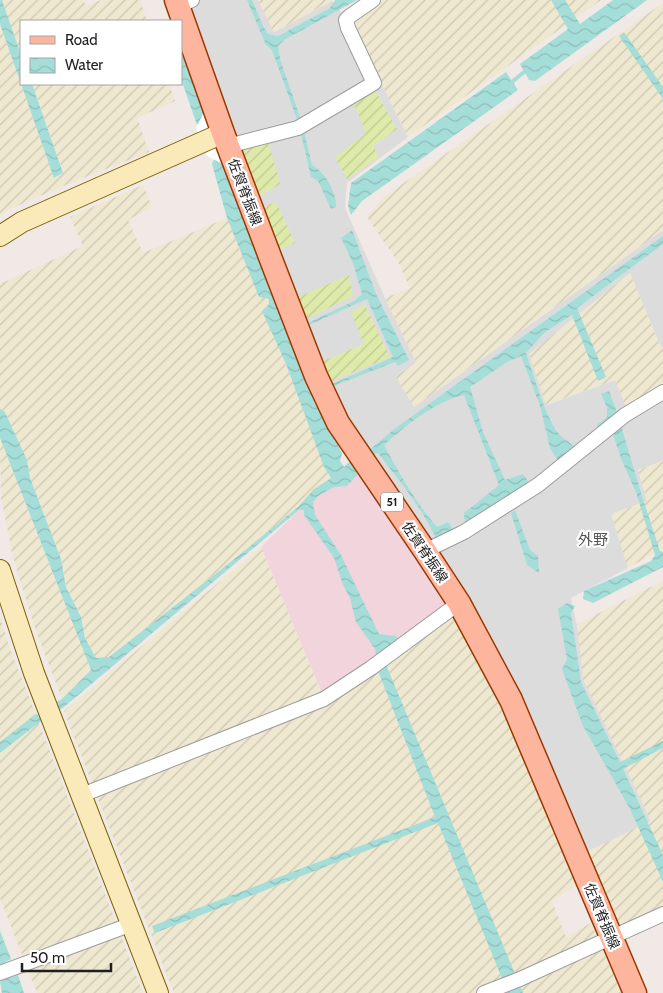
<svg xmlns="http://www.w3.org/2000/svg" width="663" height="993" font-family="Cabin,'Noto Sans JP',sans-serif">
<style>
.residential{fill:#dddcdc}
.commercial{fill:#f1d4dc}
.farmland{fill:url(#farmland-furrows)}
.garden{fill:url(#garden-furrows)}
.water{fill:url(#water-waves)}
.pier{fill:#fff}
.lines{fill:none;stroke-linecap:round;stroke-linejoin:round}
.stream{stroke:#a5ded9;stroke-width:4}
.street-casing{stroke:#9c9c9c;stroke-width:16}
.secondary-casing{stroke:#786104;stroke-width:22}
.primary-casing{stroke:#9a3800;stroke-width:25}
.street{stroke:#fff;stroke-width:14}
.secondary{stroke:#fae9b9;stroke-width:20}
.primary{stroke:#fdb69d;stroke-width:22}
.labels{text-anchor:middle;stroke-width:4.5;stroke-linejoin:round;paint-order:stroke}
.shield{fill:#fff;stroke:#626262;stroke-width:1}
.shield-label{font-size:12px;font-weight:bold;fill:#1f1f1f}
.street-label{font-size:14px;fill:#1f1f1f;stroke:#fff}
.neighbourhood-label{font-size:15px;fill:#525252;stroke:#fff}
</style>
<defs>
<pattern id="farmland-furrows" width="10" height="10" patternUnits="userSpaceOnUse" patternTransform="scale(1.25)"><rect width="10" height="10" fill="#efe8d0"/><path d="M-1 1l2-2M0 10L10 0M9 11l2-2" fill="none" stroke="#ccc7b2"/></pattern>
<pattern id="garden-furrows" width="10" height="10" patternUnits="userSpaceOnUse" patternTransform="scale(1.25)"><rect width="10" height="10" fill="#deeaaa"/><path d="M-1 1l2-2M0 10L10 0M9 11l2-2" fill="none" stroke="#bec892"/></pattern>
<pattern id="water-waves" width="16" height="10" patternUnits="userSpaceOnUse" patternTransform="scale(1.25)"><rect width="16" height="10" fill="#a5ded9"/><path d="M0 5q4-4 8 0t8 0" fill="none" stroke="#8ebeba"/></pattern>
</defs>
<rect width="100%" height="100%" fill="#f0e9e5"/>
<path class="residential" d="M183,0h75l16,32 58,-31 21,25 55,111 -61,46 -2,25 40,90 31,64 -2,45 249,-177v117l-2,1 -31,-75 -83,132 68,-25 12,29 36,-21v73l-25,9 9,31 -36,13 17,54 -57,30 17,80 63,144 -69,32 -66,-156 -163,-262 -24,-54z"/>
<path class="commercial" d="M359,467l94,134 -130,95 -62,-149 55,-53z"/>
<path class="farmland" d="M2,0h81l3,6 15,-6h39l7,21h-126v34z
M258,0h75l-59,32z
M382,0h219l-193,137 -55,-111 3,-9z
M663,3v227l-249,177 -18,-30 20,-15 -31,-64 25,-10 -12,-26 -31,-45 18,-21z
M0,24l54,154 9,-6 -31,-88h137l6,17 -38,17 12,34 -86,34 -55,24 -8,6z
M143,185l9,22 -24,13 15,33 84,-35 32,79 10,2 1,5 -7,7 23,53 45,114 -17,11 -16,18 -75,61 -114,89 -13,1 -11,-20 -4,-21 -15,-31 -5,-27 -31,-81 -3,-18 -22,-48 -5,-3v-125l83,-38 -13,-29z
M630,273l31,75 2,-1v41l-36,21 -12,-29 -69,25 -17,-51z
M0,438l91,232 -29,29 -28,-74 -21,-68 -12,-60z
M663,461v88l-35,19 -17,-54 36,-13 -9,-31z
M261,547l65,157 128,-88 49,93 75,175 -26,17 14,36 25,-14 30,70h-447l-110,-282z
M663,581v327l-46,21 -35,-75 69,-33 -68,-142 -6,-55z
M0,617l8,26 135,350h-106l-37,-95z"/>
<path class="garden" d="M375,90l22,39 -24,17 6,11 -32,22 -12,-22 31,-24 -13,-32z
M268,141l12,43 -23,13 -18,-48z
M276,202l19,41 -16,7 -18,-42z
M349,275l4,21 -49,24 -8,-22z
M365,305l25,52 -61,25 -8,-20 43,-18 -13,-32z"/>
<path class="water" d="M0,0h2l19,55v29h11l31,89 -9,5 -54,-154z
M247,0h5l11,26 5,8 10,2 52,-28 5,-8h22l-73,40 -6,6 2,13 22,64 10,42c13,7 25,28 24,42l-5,2 -13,-28 -7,-4 -12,-52 -27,-75 -6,-5z
M551,0h14l15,24 33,-24h34l-112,81 -6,-1 -9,-16 48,-35z
M624,32l39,55v12l-44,-63z
M181,50l23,62 -2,4 23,49 80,214 37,74 -2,8 4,6 9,-9 5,7 -1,10 -10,11 -13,1 -16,9 -5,6 2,13 26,40 38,79 17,2 2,4 -15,11 4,16 136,326h-15l-70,-170 -283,110 -3,-7 283,-109 -57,-146 -3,-22 -19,-27 -6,-24 -7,-13 -9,-27 -30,-43v-5h-5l-235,197 -28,18 -36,28v-11l32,-25 30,-18 29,-29 -91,-232v-29l5,3 22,48 3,18 31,81 5,28 15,30 4,21 11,20 13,-1 114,-89 75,-61 16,-18 17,-11 -7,-11 -38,-103 -24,-53 7,-7v-5l-10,-2 -32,-79 -15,-54 2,-5 -16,-36 -1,2 -16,-46z
M506,72l12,18 -156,111 -11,14 -3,-9 3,-23z
M352,230l25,66 32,64 -11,6 -3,-4 -64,25 -1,-2 63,-28 -26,-58 -58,26 -1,-2 46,-22 8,-7 -9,-31 -12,-25z
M663,236v8l-86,64 29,69 -8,4 -26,-66 -27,17 -19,21c9,25 15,51 28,74 6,12 15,12 21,22l-16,13 -9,-14 -10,-42 -19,-50 -14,6 -37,25 13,45 22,48 18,-6 7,10 -65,41 -1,-12 35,-28 -35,-90c-27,5 -60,32 -80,50 15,28 32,58 53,82l11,-5 5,7 -17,9c-15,-31 -37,-58 -58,-85l-12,4 -2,-3 33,-27z
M609,391l9,24 23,78 19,58 3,1v15l-70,36 -10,-4 1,-8 67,-30 4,-6 -19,-63 -14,-31 -13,-38 -10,7 -2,-5 10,-8v-9l-6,-14z
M515,510l15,40 8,6 1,17 -12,-8 -16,-52z
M567,603l8,3 -4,7 10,69 39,80 43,-21v7l-40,21 40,86v27l-33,-73 -47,-83 -21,-57 5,-10 -9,-50z
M0,931l11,28 -6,3 5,16 8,-3 6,18h-22l-2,-11 4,-2 -4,-9z"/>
<path class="pier" d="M204,112l21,53 -18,-9 -11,-28z"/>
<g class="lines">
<path class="stream" d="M512,82l12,-10"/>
<defs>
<path id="street" d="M178,6l14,-6
M228,146l70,-18 76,-45 -26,-55 -2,-8 4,-4 23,-16
M425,551l39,-19 74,-47 87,-70 38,-23
M82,795l242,-96 47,-31 88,-65
M0,973l132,-49
M484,993l36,-14 143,-65"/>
<path id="secondary" d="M0,236l22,-14 201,-89
M0,570l34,103 124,320"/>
<path id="primary" d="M176,0l47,133 49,129 44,114 22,47 87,128 34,52 52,97 124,293"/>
</defs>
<use href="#street" class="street-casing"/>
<use href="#secondary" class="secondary-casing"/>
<use href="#primary" class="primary-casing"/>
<use href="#street" class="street"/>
<use href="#secondary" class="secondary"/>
<use href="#primary" class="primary"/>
</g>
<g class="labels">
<rect class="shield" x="381" y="492.5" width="22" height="19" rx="4"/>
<g class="shield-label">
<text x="392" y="506">51</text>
</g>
<g class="street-label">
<text transform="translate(245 192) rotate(69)" y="5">佐賀脊振線</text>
<text transform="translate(425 552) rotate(56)" y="5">佐賀脊振線</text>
<text transform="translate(602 916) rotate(67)" y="5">佐賀脊振線</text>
</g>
<g class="neighbourhood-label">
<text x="593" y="545">外野</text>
</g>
</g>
<rect x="20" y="20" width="162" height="65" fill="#ffffff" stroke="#a5a5a5"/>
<rect x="30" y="36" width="25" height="8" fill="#fdb69d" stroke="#a5a5a5"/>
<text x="65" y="45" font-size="15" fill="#1f1f1f">Road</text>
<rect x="30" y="58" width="25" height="15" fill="url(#water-waves)" stroke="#a5a5a5"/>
<text x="65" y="70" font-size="15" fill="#1f1f1f">Water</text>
<path d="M22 963v8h89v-8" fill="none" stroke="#1f1f1f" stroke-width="2.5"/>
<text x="30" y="963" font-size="15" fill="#1f1f1f" stroke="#ffffff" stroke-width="4" paint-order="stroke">50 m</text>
</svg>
